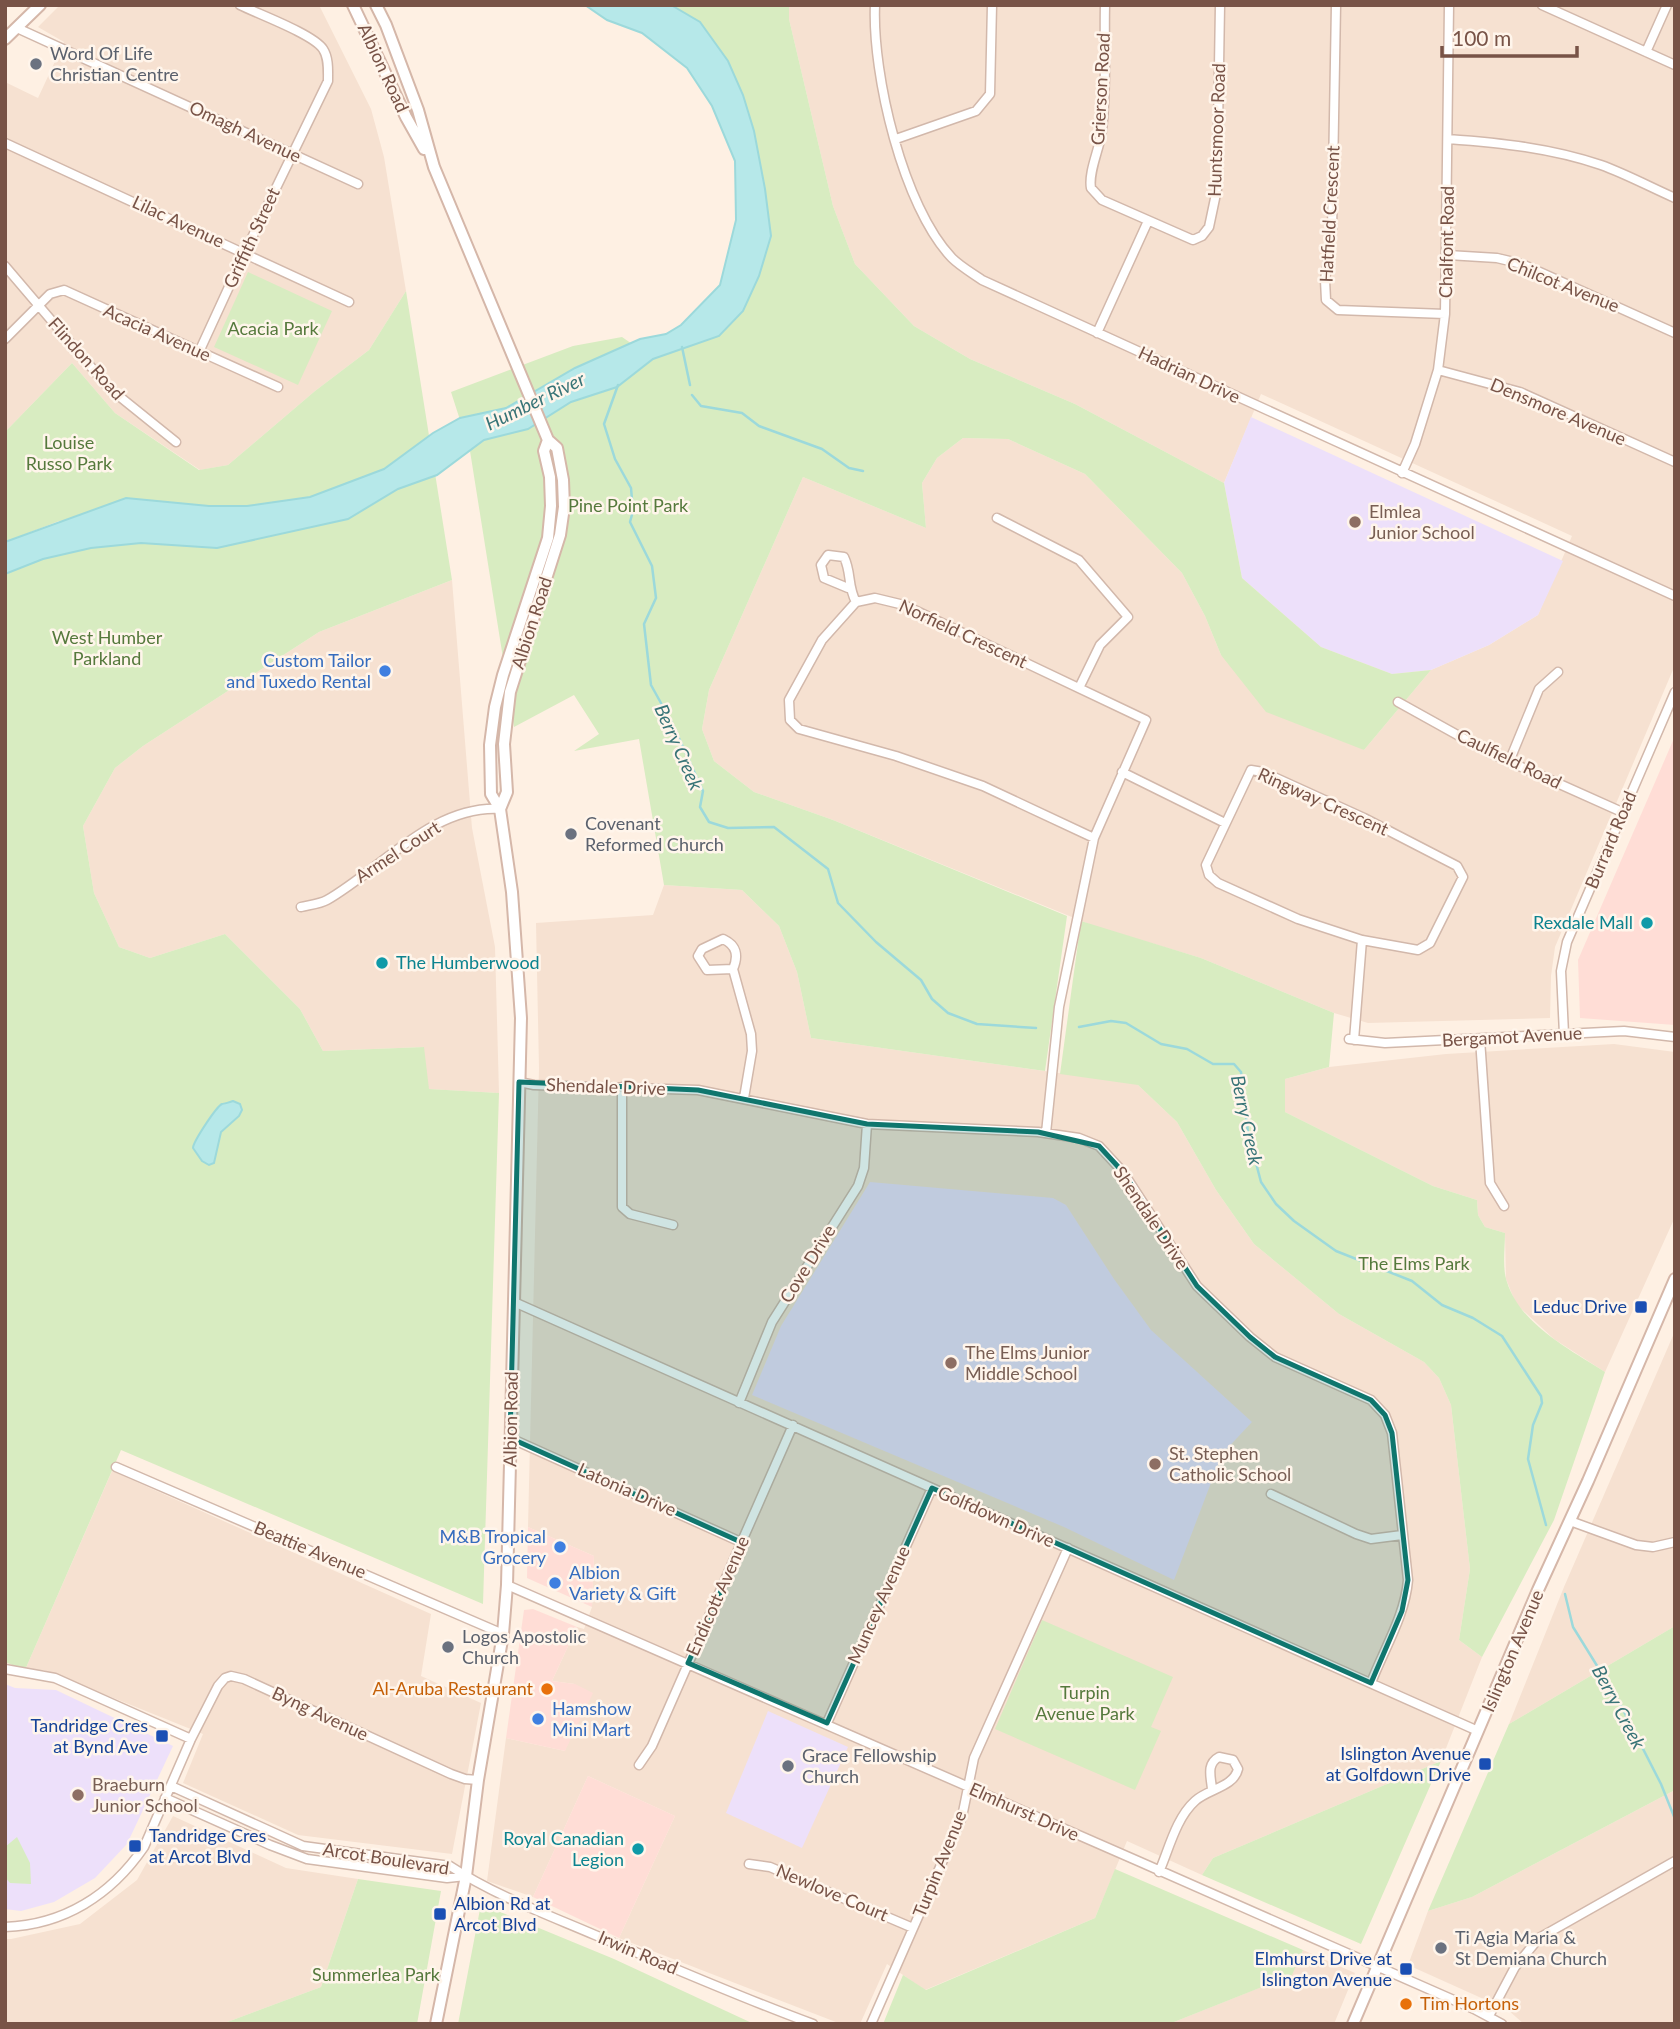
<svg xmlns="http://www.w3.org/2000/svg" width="1680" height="2029" font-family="Lato,sans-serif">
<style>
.residential{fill:#f6e1d1}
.commercial{fill:#ffddd6}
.education{fill:#ede0fa}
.green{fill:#d8ecc1}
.water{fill:#b6e8e9;stroke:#9cd9db;stroke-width:2}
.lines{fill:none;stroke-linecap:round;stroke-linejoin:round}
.stream{stroke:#9cd9db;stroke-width:2.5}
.minor-casing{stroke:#d2b8ab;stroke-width:11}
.secondary-casing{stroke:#d5b7a9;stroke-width:14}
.minor{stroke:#fff;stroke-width:8}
.secondary{stroke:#fff;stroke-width:10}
.marked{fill:#0f766e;fill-opacity:0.2;stroke:#0f766e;stroke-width:5;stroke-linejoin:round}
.worship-dot{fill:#6b7280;stroke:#fff5eb;stroke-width:2.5}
.education-dot{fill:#8d6e63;stroke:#fff5eb;stroke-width:2.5}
.shop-dot{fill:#3f7fe0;stroke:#fff5eb;stroke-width:2.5}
.culture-dot{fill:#0f9aa8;stroke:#fff5eb;stroke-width:2.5}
.transit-dot{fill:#1a4fb4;stroke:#fff5eb;stroke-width:2.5}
.food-dot{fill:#e8710a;stroke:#fff5eb;stroke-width:2.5}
.labels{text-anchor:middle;stroke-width:5;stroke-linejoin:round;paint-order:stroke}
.worship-label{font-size:18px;fill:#5b616d;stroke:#fff5eb;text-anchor:start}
.street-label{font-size:18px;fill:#785347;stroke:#fff5eb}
.park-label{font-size:18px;fill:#55793c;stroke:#fff5eb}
.education-label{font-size:18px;fill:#785e54;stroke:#fff5eb;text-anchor:start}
.shop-label{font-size:18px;fill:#366cbe;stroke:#fff5eb;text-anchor:end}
.culture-label{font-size:18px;fill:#0d838f;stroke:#fff5eb;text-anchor:end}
.transit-label{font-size:18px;fill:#164399;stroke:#fff5eb;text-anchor:end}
.food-label{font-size:18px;fill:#c56008;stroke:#fff5eb;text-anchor:end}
.water-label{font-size:19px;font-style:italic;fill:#387477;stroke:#fff5eb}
</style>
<rect width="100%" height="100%" fill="#fef0e3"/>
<path class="residential" d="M60,5h259l52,104 13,48 22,134 -37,59 -54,41 -87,74 -28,5 -85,-57 -43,-50 -67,69v-350l33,16 26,-56 -26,-15z
M789,5h886v660l-120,282 -4,29 -1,42 -182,5 -34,-10 -133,-55 -107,-32 -261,-106 -79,-28 -40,-31 -12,-32 7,-39 94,-213 123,51 -4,-45 15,-25 26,-20 45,1 77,35 97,99 23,43 16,39 143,95 67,-80 58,-25 49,-30 34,-79 -311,-142 -37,89 -149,-79 -105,-45 -56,-33 -59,-62 -22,-58 -44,-187z
M452,580l20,248 23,119 4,146 -71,-4 -5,-42 -100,4 -23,-42 -75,-75 -75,24 -31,-11 -25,-54 -11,-67 32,-58 28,-22 176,-114z
M664,885l78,5 37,36 18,46 14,66 326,46 40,38 39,68 38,54 85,70 85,48 15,16 12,27 19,164 -11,71 23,17 -41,104 -228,97 -11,17 -75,-34 -32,77 -170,72 -38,-26 -27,60h-19l-222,-86 56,-122 -87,-40 -55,121 -46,-16 19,-143 59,13 10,-67 -23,-3 25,-54 7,2 8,-22 2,-51 -66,-29 11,-459 -3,-145 117,-8z
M1614,1044l61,8v165l-70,155 -51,-33 -38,-35 -10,-25 -1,-46 -20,-6 -7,-12 -1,-15 -44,-14 -148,-74v-33l44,-12 117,-13z
M1675,1331v295l-166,98 55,-137z
M112,1471l319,143 -10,62 60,27 -29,151 -154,-19 -115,-52 20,-49 -159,-64h-19z
M1675,1790v234h-151l-16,-14 -100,-45 20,-54 44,-14z
M173,1816l113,52 72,11 -37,108 -99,37h-217v-85h6l69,-15 57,-44z
M1303,1950l52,23 -21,51h-165l122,-49z"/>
<path class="commercial" d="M1675,736v289l-95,-7 -2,-58z
M528,1527l66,29 -2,51 -65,-29z
M533,1609l44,18 -25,54 23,3 18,9 -28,58 -59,-13 18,-128z
M588,1776l87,40 -56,122 -86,-41z"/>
<path class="education" d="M1251,417l312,144 -25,54 -49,30 -58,25 -39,4 -71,-27 -79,-69 -18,-95z
M870,1182l183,16 13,7 48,74 37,51 101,92 -30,32 -48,126 -110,-53 -312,-132 29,-69z
M5,1684l10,4 41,2 117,56 -46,98 -32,34 -41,24 -33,9 -16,-2z
M768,1711l80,36 -46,101 -76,-35z"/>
<path class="green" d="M671,5h118v14l44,187 22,58 59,62 56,33 105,45 149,79 18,95 79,69 71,27 39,-4 -67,80 -98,-38 -45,-57 -16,-39 -23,-43 -97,-99 -77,-35 -45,-1 -26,20 -15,25 4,45 -123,-51 -94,213 -7,39 12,32 40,31 79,28 234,96 -22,155 -234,-33 -14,-66 -18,-46 -37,-36 -78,-5 -25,-146 -65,12 25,-17 -25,-39 -60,32 -44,-276 -19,-59 122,-46 49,-9 32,22 65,-23 23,-24 17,-36 -5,-145 -11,-36 -15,-34 -28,-39z
M248,272l84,39 -34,74 -84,-38z
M406,291l46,289 -133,52 -176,114 -28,22 -32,58 11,67 25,54 31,11 75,-24 75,75 23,42 101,-4 5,42 70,4 -16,511 -362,-154 -96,220 -20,-8v-1088l38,-15 48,-11 50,-5 76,5 62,-15 -32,-27h-38l-150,15 -54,21v-110l67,-69 43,50 84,57 29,-5 87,-74 54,-41z
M1081,921l120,37 133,55 -5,54 -44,12v33l148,74 44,14 1,15 7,12 20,6c0,15 -3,35 2,49 13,42 62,67 98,90l-51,148 -72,137 -23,-17 11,-71 -19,-164 -12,-27 -15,-16 -85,-48 -85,-70 -38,-54 -39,-68 -39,-37 -78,-11z
M1042,1620l131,57 -22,50 10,4 -26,59 -140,-61z
M1675,1626v164l-203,107 -44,14 81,-187z
M1441,1761l-80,183 -159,-69 11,-17z
M17,1837l13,26 1,21 -21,-1 -5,-6v-30z
M1115,1869l188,81 -11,25 -123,49h-286l20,-49 23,15 169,-72z
M358,1879l83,12 -24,133h-195l99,-37z
M481,1904l133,55 140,65h-296z"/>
<path class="water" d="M585,5h86l29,17 28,39 15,34 11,36 11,58 6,47 -12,40 -16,35 -24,25 -66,23 -36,28 -46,15 -43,27 -44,11 -47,35 -39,14 -50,30 -131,29 -76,-5 -50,5 -48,11 -38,15v-32l121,-44 83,8h38l63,-9 74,-28 49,-36 27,-15 46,-10 69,-40 65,-29 26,-5 15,-9 39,-40 16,-65 -1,-59 -23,-55 -25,-38 -45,-35 -35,-13z
M233,1101l7,3 2,6 -3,6 -18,16 -7,31 -5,2 -7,-4 -9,-13c0,-6 23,-41 29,-44 1,0 9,-2 11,-3z"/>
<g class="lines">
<path class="stream" d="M682,347l8,38
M618,385l-14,39 11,35 16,29 2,23 -3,11 22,44 4,32 -12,26 7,61 21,38 31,68 -3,16 9,15 19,6 46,-1 54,42 10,34 38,39 45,38 11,19 16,14 29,11 59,4
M692,395l9,11 41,7 17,13 63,23 27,19 14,3
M1079,1027l32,-6 15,2 35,21 26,5 26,15h21l7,8 7,61 13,49 15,22 18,17 42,30 76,30 30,24 31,13 29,18 39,60 1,7 -9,22 -5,34 18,66
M1565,1594l8,33 44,71 44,86 14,35"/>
<defs>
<path id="minor" d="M875,5c-3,69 28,202 77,253 8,8 20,15 30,22l693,316
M1105,5c-1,42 2,84 -3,125 -2,18 -14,42 -11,58l11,12 91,40 9,-4 7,-9 8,-38 3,-184
M1336,5l-4,226 -7,49 1,20 12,10 107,4
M1542,5l133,60
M17,28l341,156
M1646,52l21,-47
M896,139l80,-28 14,-17 2,-89
M1448,139c53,4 103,9 153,26 25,9 49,22 74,33
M5,143l344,159
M1448,255l49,3 25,6 153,69
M5,266l104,122 67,54
M1097,333l51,-112
M5,339l45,-45 14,-4 214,97
M199,352l46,-100 83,-171c0,-10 1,-23 -5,-32 -10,-15 -65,-35 -83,-44
M1438,370l82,22 155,70
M1402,473l13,-29 23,-74 7,-56 4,-309
M997,518l82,42 49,57 -28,28 -21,43
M848,588l-24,-10 -3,-13 7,-10 16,2c8,17 3,28 12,45
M1398,702l90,50 134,60
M1509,762l30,-73 19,-17
M1251,770l12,2 101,46 93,48 6,11 -33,66 -12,7 -56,-10 -64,-21 -80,-36 -9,-8 -3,-10z
M1122,772l103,51
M301,907c8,-2 19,-3 26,-7 54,-31 106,-95 173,-91
M733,969l-26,1 -9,-14 4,-7 21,-10c13,6 16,16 10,30l18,65 1,17 -8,47
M1564,1034l-3,-63 6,-29 108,-250
M1349,1039l36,4 239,-12 51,6
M1480,1039l10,144 14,23
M1354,1040l8,-100
M519,1082l15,3 164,5 169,34 171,8 41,6 20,8 24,26 74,114 53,51 25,20 96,43 14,15 7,18 16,147c-3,36 -24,69 -37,103
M622,1087v120l8,7 43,11
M1046,1133l13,-126 35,-169 52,-118 -242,-115 -29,-7 -19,4 -34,38 -33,60 1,20 9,9 97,27 87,30 111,52
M514,1302l964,429
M739,1403l33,-81 86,-136 6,-18 3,-44
M510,1438l233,105
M116,1467l387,167
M1271,1494l85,40 15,5 31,-4
M1570,1521l66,24 17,2 22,-5
M507,1585c322,140 645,282 967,424l28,15
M5,1669l50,9 136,61
M827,1723l105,-235
M639,1765l13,-19 141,-321
M171,1786l132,60 147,20c44,29 96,48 145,69 72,30 144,62 218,89
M165,1798l105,47 37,14 140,19 19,-2
M749,1864l21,3 143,61
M1159,1872c10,-23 17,-54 36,-71 13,-12 39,-14 43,-32l-5,-9 -14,-3c-13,7 -8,20 -7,32
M5,1927c59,-2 106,-32 139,-80l47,-108 27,-53 7,-8 6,-2 13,3 207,95 14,5 13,1
M1489,2016l26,-49 24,-29 136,-77
M871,2024l91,-207 12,-59 94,-210"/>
<path id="secondary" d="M353,5l53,112 18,32
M376,5l10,20 32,85 16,57 114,273 9,8 6,32 1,27 -4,28 -50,157 -6,52 3,48 -7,17
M5,39l35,-34
M436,2024l30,-148 12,-96 25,-146 4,-49 14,-567 -9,-126 -12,-83 -9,-15 -1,-49 5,-38 8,-32 45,-137 3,-32 -1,-29 -6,-26 4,-11
M1353,2024l185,-434 50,-109 87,-202"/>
</defs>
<use href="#minor" class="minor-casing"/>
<use href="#secondary" class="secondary-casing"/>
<use href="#minor" class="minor"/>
<use href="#secondary" class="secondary"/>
</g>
<path class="marked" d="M519,1082l179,8 169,34 171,8 61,14 24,26 74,114 53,51 25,20 96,43 14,15 7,18 16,147 -6,31 -31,72 -439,-195 -105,235 -139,-60 55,-120 -233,-105z"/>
<g class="worship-dot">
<circle cx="36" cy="64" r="7"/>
<circle cx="571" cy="834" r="7"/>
<circle cx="448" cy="1647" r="7"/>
<circle cx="788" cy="1766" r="7"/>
<circle cx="1441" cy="1948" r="7"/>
</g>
<g class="education-dot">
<circle cx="1355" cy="522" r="7"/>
<circle cx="951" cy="1363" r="7"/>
<circle cx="1155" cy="1464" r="7"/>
<circle cx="78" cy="1795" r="7"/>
</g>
<g class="shop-dot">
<circle cx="385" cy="671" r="7"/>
<circle cx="560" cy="1547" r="7"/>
<circle cx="555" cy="1583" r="7"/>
<circle cx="538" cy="1719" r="7"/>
</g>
<g class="culture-dot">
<circle cx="1647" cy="923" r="7"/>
<circle cx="382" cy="963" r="7"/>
<circle cx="638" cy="1849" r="7"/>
</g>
<g class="transit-dot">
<rect x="1634" y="1300" width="14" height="14" rx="3.5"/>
<rect x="155" y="1729" width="14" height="14" rx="3.5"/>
<rect x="1478" y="1757" width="14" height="14" rx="3.5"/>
<rect x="128" y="1839" width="14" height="14" rx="3.5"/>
<rect x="433" y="1907" width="14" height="14" rx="3.5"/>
<rect x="1399" y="1962" width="14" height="14" rx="3.5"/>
</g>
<g class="food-dot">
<circle cx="547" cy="1689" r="7"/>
<circle cx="1406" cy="2004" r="7"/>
</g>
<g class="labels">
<g class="worship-label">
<text x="50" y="60">Word Of Life<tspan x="50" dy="21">Christian Centre</tspan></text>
<text x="585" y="830">Covenant<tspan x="585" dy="21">Reformed Church</tspan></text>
<text x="462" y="1643">Logos Apostolic<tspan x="462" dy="21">Church</tspan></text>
<text x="802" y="1762">Grace Fellowship<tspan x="802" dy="21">Church</tspan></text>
<text x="1455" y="1944">Ti Agia Maria &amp;<tspan x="1455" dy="21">St Demiana Church</tspan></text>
</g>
<g class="street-label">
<text transform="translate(383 68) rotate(65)" y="6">Albion Road</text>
<text transform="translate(1101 89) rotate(-87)" y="6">Grierson Road</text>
<text transform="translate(1217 130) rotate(-88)" y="6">Huntsmoor Road</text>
<text transform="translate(245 132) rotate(25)" y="6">Omagh Avenue</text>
<text transform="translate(1330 214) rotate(-87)" y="6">Hatfield Crescent</text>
<text transform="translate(178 222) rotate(25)" y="6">Lilac Avenue</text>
<text transform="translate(252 238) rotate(-65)" y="6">Griffith Street</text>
<text transform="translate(1447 242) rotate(-89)" y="6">Chalfont Road</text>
<text transform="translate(1563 285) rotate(22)" y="6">Chilcot Avenue</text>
<text transform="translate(157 333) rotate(24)" y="6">Acacia Avenue</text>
<text transform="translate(86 359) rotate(48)" y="6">Flindon Road</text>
<text transform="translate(1189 375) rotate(25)" y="6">Hadrian Drive</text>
<text transform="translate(1558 412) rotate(23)" y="6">Densmore Avenue</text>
<text transform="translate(532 623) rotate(-72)" y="6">Albion Road</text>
<text transform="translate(963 634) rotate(25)" y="6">Norfield Crescent</text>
<text transform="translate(1509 759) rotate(26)" y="6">Caulfield Road</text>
<text transform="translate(1323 802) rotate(24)" y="6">Ringway Crescent</text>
<text transform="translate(1611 840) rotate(-67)" y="6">Burrard Road</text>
<text transform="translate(398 852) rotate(-33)" y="6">Armel Court</text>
<text transform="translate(1512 1037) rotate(-3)" y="6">Bergamot Avenue</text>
<text transform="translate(606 1087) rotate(2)" y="6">Shendale Drive</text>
<text transform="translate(1151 1218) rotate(56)" y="6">Shendale Drive</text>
<text transform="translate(808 1264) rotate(-58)" y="6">Cove Drive</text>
<text transform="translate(511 1419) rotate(-89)" y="6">Albion Road</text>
<text transform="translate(627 1490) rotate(24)" y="6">Latonia Drive</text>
<text transform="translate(996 1517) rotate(24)" y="6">Golfdown Drive</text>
<text transform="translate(310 1550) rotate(23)" y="6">Beattie Avenue</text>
<text transform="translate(718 1596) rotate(-66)" y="6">Endicott Avenue</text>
<text transform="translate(879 1605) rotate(-66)" y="6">Muncey Avenue</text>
<text transform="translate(1513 1651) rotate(-67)" y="6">Islington Avenue</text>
<text transform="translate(320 1714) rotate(25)" y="6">Byng Avenue</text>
<text transform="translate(1024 1812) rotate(24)" y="6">Elmhurst Drive</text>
<text transform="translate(386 1859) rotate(9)" y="6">Arcot Boulevard</text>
<text transform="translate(940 1864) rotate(-68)" y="6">Turpin Avenue</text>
<text transform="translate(832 1893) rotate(23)" y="6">Newlove Court</text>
<text transform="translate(638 1953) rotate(23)" y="6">Irwin Road</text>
</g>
<g class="park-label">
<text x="273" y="335">Acacia Park</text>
<text x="69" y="449">Louise<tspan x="69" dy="21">Russo Park</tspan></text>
<text x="628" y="512">Pine Point Park</text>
<text x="107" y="644">West Humber<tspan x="107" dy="21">Parkland</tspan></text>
<text x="1414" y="1270">The Elms Park</text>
<text x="1085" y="1699">Turpin<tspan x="1085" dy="21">Avenue Park</tspan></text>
<text x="376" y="1981">Summerlea Park</text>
</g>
<g class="education-label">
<text x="1369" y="518">Elmlea<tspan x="1369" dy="21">Junior School</tspan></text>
<text x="965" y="1359">The Elms Junior<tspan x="965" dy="21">Middle School</tspan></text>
<text x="1169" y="1460">St. Stephen<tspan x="1169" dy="21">Catholic School</tspan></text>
<text x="92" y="1791">Braeburn<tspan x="92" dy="21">Junior School</tspan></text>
</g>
<g class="shop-label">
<text x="371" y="667">Custom Tailor<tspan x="371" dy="21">and Tuxedo Rental</tspan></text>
<text x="546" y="1543">M&amp;B Tropical<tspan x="546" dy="21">Grocery</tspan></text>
<text x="569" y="1579" text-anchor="start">Albion<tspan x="569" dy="21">Variety &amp; Gift</tspan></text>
<text x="552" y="1715" text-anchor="start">Hamshow<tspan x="552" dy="21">Mini Mart</tspan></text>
</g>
<g class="culture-label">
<text x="1633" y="929">Rexdale Mall</text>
<text x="396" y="969" text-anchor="start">The Humberwood</text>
<text x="624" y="1845">Royal Canadian<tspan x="624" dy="21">Legion</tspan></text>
</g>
<g class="transit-label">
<text x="1627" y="1313">Leduc Drive</text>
<text x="148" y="1732">Tandridge Cres<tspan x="148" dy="21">at Bynd Ave</tspan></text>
<text x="1471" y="1760">Islington Avenue<tspan x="1471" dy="21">at Golfdown Drive</tspan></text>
<text x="149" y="1842" text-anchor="start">Tandridge Cres<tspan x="149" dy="21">at Arcot Blvd</tspan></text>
<text x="454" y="1910" text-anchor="start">Albion Rd at<tspan x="454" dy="21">Arcot Blvd</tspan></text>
<text x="1392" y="1965">Elmhurst Drive at<tspan x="1392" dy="21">Islington Avenue</tspan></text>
</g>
<g class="food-label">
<text x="533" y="1695">Al-Aruba Restaurant</text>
<text x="1420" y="2010" text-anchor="start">Tim Hortons</text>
</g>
<g class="water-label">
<text transform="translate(535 401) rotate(-26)" y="7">Humber River</text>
<text transform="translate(679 747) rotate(66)" y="7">Berry Creek</text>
<text transform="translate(1247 1120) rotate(78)" y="7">Berry Creek</text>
<text transform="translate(1619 1707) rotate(62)" y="7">Berry Creek</text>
</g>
</g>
<rect width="1680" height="2029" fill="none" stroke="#785347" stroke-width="14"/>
<path d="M1442 46v10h135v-10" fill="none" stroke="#785347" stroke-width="3.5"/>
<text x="1452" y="46" font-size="21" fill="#785347" stroke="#fff5eb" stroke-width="5" paint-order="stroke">100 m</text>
</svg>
